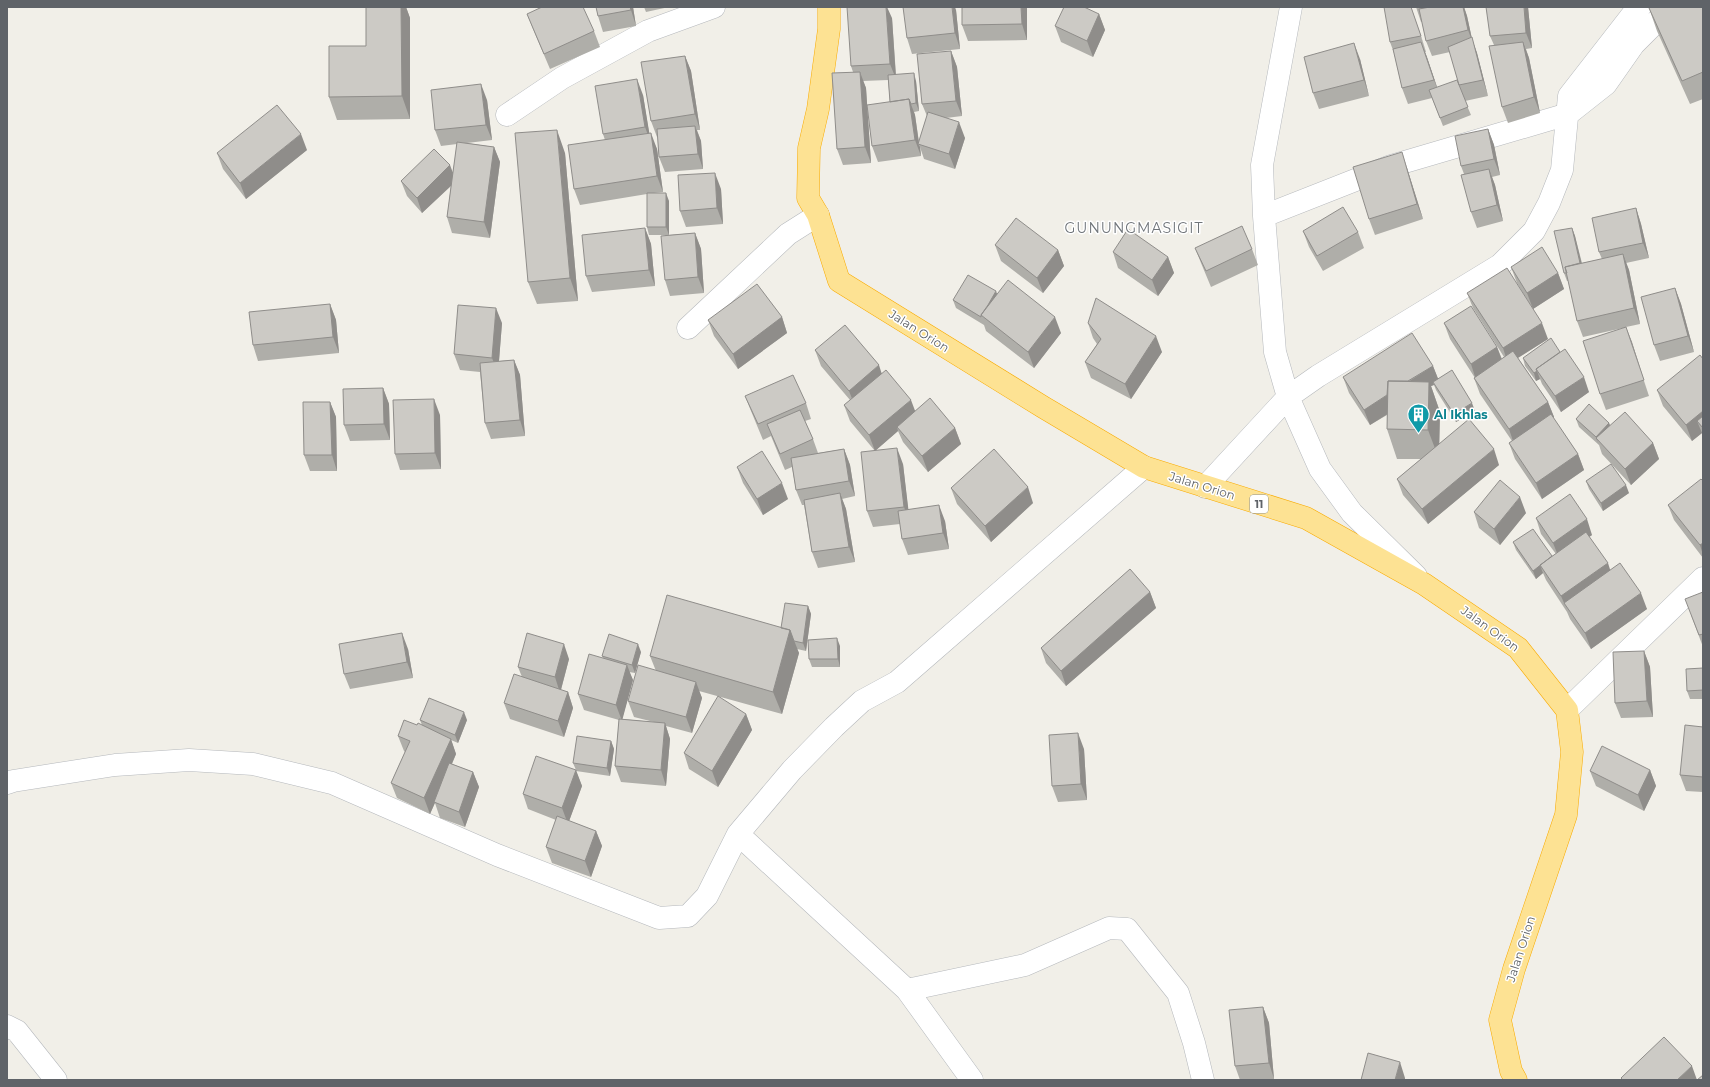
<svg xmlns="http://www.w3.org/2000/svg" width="1710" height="1087" font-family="Montserrat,sans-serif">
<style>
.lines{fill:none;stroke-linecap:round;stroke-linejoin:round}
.street-casing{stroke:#b5b8bc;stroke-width:23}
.highway-casing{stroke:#f9ab00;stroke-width:23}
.street{stroke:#fff;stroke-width:22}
.highway{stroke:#fde293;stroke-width:22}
.wall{fill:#afaea9}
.shaded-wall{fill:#8f8d8a}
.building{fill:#cccac5;stroke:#8f8d8a}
.labels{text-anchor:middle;stroke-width:3;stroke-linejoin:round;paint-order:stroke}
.shield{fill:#fff;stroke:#8f9295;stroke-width:1}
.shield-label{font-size:11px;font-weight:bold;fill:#5f6368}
.street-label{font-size:12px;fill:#5f6368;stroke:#fff}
.culture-label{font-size:12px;font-weight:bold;fill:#0d838f;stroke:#fff;text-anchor:start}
.quarter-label{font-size:14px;letter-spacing:1px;fill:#70757a;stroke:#fff}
</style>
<rect width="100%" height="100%" fill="#f1efe8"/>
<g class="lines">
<defs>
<path id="street" d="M1291,7l-29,158 2,51 11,136 13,45 32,72 32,44 64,63
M507,115l55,-37 86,-47 66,-24
M1264,216l127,-50 177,-52 38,-30 28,-40 24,-24 20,-13
M688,328l100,-94 30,-19
M1205,487l83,-90 30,-21 182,-111 34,-34 15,-28 13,-33 7,-74 63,-81 8,-8
M1567,710l136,-132
M7,783l6,-2 102,-16 74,-5 64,4 79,19 165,72 162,63 29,-2 19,-20 31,-62 54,-64 42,-43 28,-26 35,-19 247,-215
M738,834l169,156 65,90
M907,990l118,-25 84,-37 18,1 51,64 16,50 9,37
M7,1026l10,5 39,49"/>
<path id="highway" d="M829,7v22l-11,80 -9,39 -1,50 10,17 21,66 204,126 101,60 162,51 118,66 94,64 49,62 5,42 -6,63 -52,154 -14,51 11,51 5,9"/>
</defs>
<use href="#street" class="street-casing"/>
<use href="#highway" class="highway-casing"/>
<use href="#street" class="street"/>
<use href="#highway" class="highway"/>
</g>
<path class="wall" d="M401,7h5l4,11v101l-73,1 -8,-23 37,-51z
M596,7h37l3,19 -33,6 -5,-16z
M644,7h25l-23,5z
M1027,7v33l-59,1 -6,-16z
M1411,7l15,45h-1l12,35 22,-2 -9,-33 -18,4 -6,-15 -4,-19h-1l-5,-15h48l3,9 5,23 5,14 11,43 -23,5 6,14 -28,11 -11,-28 -24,6 -6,-16 -8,-35 -4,-11z
M1528,7l4,41 -6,1 3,9 11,55 -32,10 -6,-16 -8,-62 -4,-9z
M1703,7v92l-13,5 -33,-73 -8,-23z
M956,10l4,39 -48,5 -5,-16z
M527,14l67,17 6,16 -50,22 -17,-40z
M1099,14l6,16 -12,27 -32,-15 -6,-16z
M892,18l4,57 20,6 3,30 -5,1 1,3 4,27 8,-26 -5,-12 29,-53 6,16 5,49 -16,2 19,20 -10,31 -31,-10 -4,-12 1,9 -43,6 -6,-16 18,-44 -2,-22 -25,1 3,7 5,75 -28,2 -6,-16 16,-77 -2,-6z
M685,56l6,15 9,59h-3l4,11 2,28 -38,3 -6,-15 -1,-20h-1l-6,-16z
M1360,59l9,37 -50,13 -6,-16z
M643,95l6,38 8,16 6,43 -9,1 15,8v34l26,-2 6,16 3,44 -34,3 -5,-16v-45h-16l-2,-8v-33l-67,11 -6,-16 31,-49 -2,-6z
M487,100l5,40 -25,3 27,4 6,15 -10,76 -38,-5 -5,-16 4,-31 -29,27 -15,-17 -6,-15 52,-9 4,-28 -16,2 -6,-16z
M1488,129l6,16 6,30 -8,2 3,8 8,36 -26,7 -6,-16 -7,-38 -3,-8z
M307,150l-61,49 -23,-30 -6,-16z
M565,153l13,148 -41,3 -9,-22z
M1407,168l16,51 -48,16 -6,-16z
M721,189l2,35 -37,3 -6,-16z
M1636,208l5,16 8,34 -23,5 3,7 11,54 -14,3 23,69 -43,14 -6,-16 23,-66 -40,9 -6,-16 -8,-40h-2l-3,-8 8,-45 3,8 7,27 20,-4 -3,-7z
M645,228l6,16 4,42 -63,6 -6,-16z
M1303,231l55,1 6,16 -41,23 -14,-24z
M995,245l63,5 6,16 -21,27 -42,-32z
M1195,248l57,1 6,16 -47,22 -10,-24z
M1113,252l55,5 6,16 -16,23 -40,-28z
M1511,267l47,6 6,16 -31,20 -16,-26z
M1675,288l6,16 13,48 -34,9 -6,-16z
M1467,293l81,46 -30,19 30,44 6,15 -1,1 25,36 6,16 -42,29 -27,-40 -6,-16 3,-2 -32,-47 -6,-16h1l-25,-39 -6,-16 53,24 5,12 2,-2 -31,-49z
M997,294l64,39 -27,35 -48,-37 -2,-6 -28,-17 -3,-8z
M330,304l6,16 3,33 -81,8 -5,-16z
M782,317l5,16 -49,36 -24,-33 -6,-16z
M502,323l-3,38 15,-1 6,15 5,61 -34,3 -6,-16 -5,-51 -20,-2 -6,-16z
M1088,323l74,29 -31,47 -40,-21 -6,-16 12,-18 -4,-6z
M815,350l67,23 33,38 40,17 6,16 -33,28 -25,-30 -5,-11 -23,20 -25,-30 -6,-16 6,-5 -29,-34z
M1523,358l66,34 -28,20 -19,-28 -2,-5 -4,2 -11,-15z
M1703,359v77l-1,-3 -10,8 -29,-35 -6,-16z
M1433,366l5,13 37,32 -19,11 -20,-32 -2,-5 -3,1 9,26 -1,32 60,21 -71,59 -25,-29 -6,-16 24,-20h-24l-10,-30v-14l-17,10 -21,-32 -6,-16z
M383,388l6,16 1,36 -40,1 -6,-16z
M745,396l61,7 5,16 -6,2 8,18 5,14 26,-4 6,16 5,31 -13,3 4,10 9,53 -37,6 -6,-16 -8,-47h-2l-6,-15 -4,-23 -7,3 -14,-34 -8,4 -12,-29z
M330,402l6,15 1,54h-27l-6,-16z
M440,415l1,54 -41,1 -5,-16z
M1576,419l33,4 1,2 43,18 6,16 -28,26 -29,-31 -3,-9 -20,-18z
M903,464l5,45 37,12 4,28 -41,6 -6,-16 -2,-15 -27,3 -6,-16z
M737,467l51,32 -25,16 -20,-32z
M1586,481l43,12 -26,18 -14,-22z
M1703,481v77l-29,-38 -6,-15z
M951,488l82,15 -42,39 -34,-38z
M1474,512l52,1 -26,32 -21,-17z
M1536,518l56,17 -3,2 21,33 37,39 -56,40 -21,-30 -3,-7 -21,-32 -3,-7 -7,6 -20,-29 -3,-8 39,14 4,-2 -15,-20z
M1150,592l6,16 -90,78 -20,-23 -5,-15z
M1703,592v55l-12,-32z
M808,606l3,8 -5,37 -9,-2 2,4 -17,61 -83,-23 3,7 -10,35 -26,-7 4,13 -4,47 -45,-4 -6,-16 4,-46 -35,-10 -6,-16 25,-36 -1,-2 39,-4 -6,21 -6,-1 4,8 -11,39 32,3 -20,-5 -6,-16 28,-30 -6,-15 131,-28z
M840,646v21h-28l-3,-8z
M408,649l5,29 -63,11 -6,-15z
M1644,651l6,16 3,50 -32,1 -6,-15z
M569,659l-8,31 7,2 5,16 -9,29 -54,-18 -6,-16 18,-26 -4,-10z
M1703,668v31h-13l-3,-8z
M746,714l6,16 -34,57 -29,-18 -5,-16z
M420,720h47l-9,23 -7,-3 5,14 -4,10 21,8 6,15 -14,40 -25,-9 -5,-15 -5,11 -33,-16 -6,-15 14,-31 -1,-1 -6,-15 19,-11h5z
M1703,727v65l-17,-1 -6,-16z
M611,741l3,8 -4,27 -34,-5 6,15 -13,35 27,10 6,15 -11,31 -39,-14 -6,-16 10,-27 -28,-11 -5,-15 53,-24 -3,-7z
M1084,749l3,51 -29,2 -6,-16z
M1650,770l6,16 -12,25 -48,-25 -6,-15z
M1263,1007l6,16 5,56 -13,1h-21l-5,-14z"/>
<path class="shaded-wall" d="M401,7h5l4,11v101l-8,-23z
M630,7h3l3,19 -5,-16z
M886,7h1l5,11 4,61 -6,-15z
M952,7h3l1,3 4,39 -5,-16z
M1021,7h6v33l-5,-16z
M1411,7l15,45 -5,-16z
M1463,7h1l3,9 5,23 5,14 11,43 -5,-16 -9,-34 -6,-16z
M1524,7h4l4,41 -6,-15z
M1099,14l6,16 -12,27 -6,-16z
M1421,42l6,15 13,39 -6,-16z
M1523,42l6,16 11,55 -6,-16z
M1354,43l6,16 9,37 -5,-16z
M951,51l6,16 5,49 -6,-15z
M685,56l6,15 9,59 -5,-16z
M860,72l6,16 5,75 -6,-16z
M914,73l2,8 3,30 -3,-8z
M637,79l6,16 8,48 -6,-16z
M481,84l6,16 5,40 -6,-15z
M909,99l6,16 4,29h-1l2,3 1,9 -6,-16z
M959,122l6,16 -10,31 -6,-15z
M695,126l6,15 2,28 -5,-15z
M1488,129l6,16 6,30 -6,-16z
M557,130l8,23 13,148 -8,-23z
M651,133l6,16 6,43 -6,-16z
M301,134l6,16 -61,49 -6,-16z
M494,147l6,15 -10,76 -6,-16z
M1402,152l5,16 16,51 -6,-15z
M450,165l6,16 -34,32 -5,-15z
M1489,169l6,16 8,36 -6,-16z
M715,173l6,16 2,35 -6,-16z
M666,193l3,8v34l-3,-8z
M1636,208l5,16 8,34 -6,-15z
M645,228l6,16 4,42 -6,-16z
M1572,228l3,8 10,42 -3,-8z
M695,233l6,16 3,44 -6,-16z
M1058,250l6,16 -21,27 -6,-15z
M1623,254l6,16 11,54 -6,-16z
M1168,257l6,16 -16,23 -6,-16z
M1558,273l6,16 -31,20 -6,-16z
M1675,288l6,16 13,48 -6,-16z
M996,291l3,8 -17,17z
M330,304l6,16 3,33 -6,-16z
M496,308l6,15 -4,50 -6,-15z
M782,317l5,16 -49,36 -5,-15z
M1055,317l6,16 -27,35 -6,-16z
M1542,323l6,16 -40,25 -5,-16z
M1626,327l6,15 17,54 -5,-16z
M1156,336l6,16 -31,47 -6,-15z
M1497,347l6,16 -27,17 -5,-16z
M514,360l6,15 5,61 -5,-16z
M879,365l5,16 -29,25 -6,-15z
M1433,366l6,15 -6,1 1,3 -3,1 9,26 -1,47 -11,-29 1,-42 -59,37 -6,-15z
M1537,371l3,8 -4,2 -2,-8z
M1584,377l5,15 -28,20 -6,-16z
M383,388l6,16 1,36 -6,-16z
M434,399l6,16 1,54 -6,-16z
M911,400l6,16 -20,11 1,4 -23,20 -6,-16z
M330,402l6,15 1,54 -5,-16z
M1548,402l6,15 -40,27 -5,-15z
M1472,403l3,8 -19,11 -2,-8z
M1703,411v17l-6,-7 5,12 -10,8 -6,-16z
M1609,423l3,8 -16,7 3,7 -3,-8z
M955,428l6,16 -33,28 -6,-16z
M1653,443l6,16 -28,26 -6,-16z
M897,448l6,16 7,59 -6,-16z
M844,449l6,16 5,31 -6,-15z
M1494,449l5,16 -71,59 -6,-15z
M1578,454l6,16 -42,29 -6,-16z
M782,483l6,16 -25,16 -6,-16z
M1626,485l3,8 -26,18 -2,-8z
M1028,487l5,16 -42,39 -6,-16z
M840,493l6,16 9,53 -6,-15z
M1520,497l6,16 -26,32 -6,-16z
M939,505l6,16 4,28 -6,-16z
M1587,519l5,16 -33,23 -6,-15z
M1703,543v12l-3,-10z
M1608,563l5,16 -49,24 -3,-7z
M1540,565l3,8 -7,6 -3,-8z
M1150,592l6,16 -90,78 -5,-15z
M1641,593l6,16 -56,40 -6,-16z
M808,606l3,8 -5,37 -3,-8z
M790,630l9,23 -17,61 -9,-22z
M402,633l6,16 5,29 -6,-16z
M837,638l3,8v21l-2,-8z
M564,644l5,15 -9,34 -5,-16z
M638,644l3,8 -6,21 -3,-8z
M1644,651l6,16 3,50 -6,-16z
M627,665l6,15 -11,41 -6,-16z
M696,682l6,16 -10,35 -6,-16z
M568,692l5,16 -9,29 -6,-16z
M464,712l3,8 -9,23 -3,-8z
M746,714l6,16 -34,57 -6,-16z
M665,723l5,16 -4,47 -5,-16z
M1078,733l6,16 3,51 -6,-16z
M451,739l5,15 -26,60 -6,-16z
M611,741l3,8 -4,27 -3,-8z
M576,770l6,16 -14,38 -6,-16z
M1650,770l6,16 -12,25 -6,-16z
M473,772l6,15 -14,40 -6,-15z
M596,831l6,15 -11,31 -6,-16z
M1263,1007l6,16 5,56 -5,-16z
M1400,1062l5,16v2h-10z
M1692,1066l5,14h-20z"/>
<path class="building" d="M366,7h35l1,89 -73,1v-51h37z
M542,7h41l11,24 -50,23 -17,-40z
M596,7h34l1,3 -33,6z
M847,7h39l4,57 -39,2z
M903,7h49l3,26 -48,5z
M962,7h59l1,17 -60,1z
M1064,7h20l15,7 -12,27 -32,-15z
M1384,7h27l10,29 -31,6z
M1430,7h33l5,23 -42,11 -7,-32z
M1486,7h38l2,26 -36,3z
M1651,7h52v65l-21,9 -33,-73z
M1472,37l11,43 -24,5 -11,-38z
M1421,42l13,38 -32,8 -9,-39z
M1523,42l11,55 -32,10 -13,-61z
M1354,43l10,37 -51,13 -9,-36z
M951,51l5,50 -34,3 -5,-50z
M685,56l10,58 -44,7 -10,-59z
M860,72l5,75 -28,2 -5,-76z
M914,73l2,30 -5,1 -2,-5 -19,3 -2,-27z
M637,79l8,48 -42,7 -8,-48z
M1457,80l11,27 -28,11 -11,-28z
M481,84l5,41 -51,5 -4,-40z
M909,99l6,41 -43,6 -5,-41z
M277,105l24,29 -61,49 -23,-30z
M928,112l31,10 -10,32 -31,-10z
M695,126l3,28 -39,3 -2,-28z
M1488,129l6,30 -33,7 -6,-30z
M557,130l13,148 -42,4 -13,-149z
M651,133l6,43 -83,13 -6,-44z
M457,142l37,5 -10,75 -37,-5z
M434,149l16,16 -33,33 -16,-17z
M1402,152l15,52 -48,15 -16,-52z
M1489,169l8,36 -26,7 -10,-37z
M715,173l2,35 -37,3 -2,-36z
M647,193h19v34h-19z
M1343,207l15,25 -41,24 -14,-25z
M1636,208l7,35 -44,9 -7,-34z
M1016,218l42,32 -21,28 -42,-33z
M1242,226l10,23 -46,22 -11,-23z
M645,228l4,42 -63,6 -4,-41z
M1572,228l8,35 -15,4 2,6h-3l-10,-42z
M1128,229l40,28 -16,23 -39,-28z
M695,233l3,44 -33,3 -4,-44z
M1542,247l16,26 -31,20 -16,-26z
M1623,254l11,54 -57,13 -12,-54z
M1507,268l35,55 -39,25 -36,-55z
M968,275l28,16 -8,14 -7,10v2l-28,-17z
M1008,280l47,37 -27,35 -47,-37z
M757,284l25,33 -49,37 -25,-34z
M1675,288l13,48 -34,9 -13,-48z
M1096,298l60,38 -31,48 -40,-22 16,-23 -13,-16z
M330,304l3,33 -80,8 -4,-33z
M458,305l38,3 -4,50 -38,-4z
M1471,306l26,41 -26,17 -27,-41z
M845,325l34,40 -30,26 -34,-41z
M1626,327l18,53 -44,14 -17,-53z
M1412,333l21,33 -25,15h-20l-1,14 -23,15 -21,-33z
M1551,338l9,14 -24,17 1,2 -3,2 -11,-15z
M1565,349l19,28 -29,19 -19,-27z
M1513,351l35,51 -39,27 -35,-51z
M1700,355l3,4v52l-17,14 -29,-35z
M514,360l6,60 -35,3 -5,-60z
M886,370l25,30 -42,35 -25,-30z
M1452,370l20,33 -18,11 -21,-32z
M793,375l13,28 -48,21 -13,-28z
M1388,381l41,1 -1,48 -41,-1z
M383,388l1,36 -40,1 -1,-36z
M930,398l25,30 -33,28 -25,-29z
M434,399l1,54 -40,1 -2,-54z
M303,402h27l2,53h-28z
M1589,404l20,19 -13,14 -20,-18z
M800,410l13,29 -33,15 -13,-30z
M1625,412l28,31 -28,26 -29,-31z
M1551,414l27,40 -42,29 -27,-40z
M1703,416v12l-6,-7z
M1469,419l25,30 -72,60 -25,-30z
M897,448l7,59 -37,4 -6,-59z
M844,449l5,32 -53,9 -5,-32z
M994,449l34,38 -43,39 -34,-38z
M762,451l20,32 -25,16 -20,-32z
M1611,464l15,21 -25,18 -15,-22z
M1701,479l2,2v62l-3,2 -32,-40z
M1500,480l20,17 -26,32 -20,-17z
M840,493l9,54 -37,5 -8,-52z
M1570,494l17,25 -34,24 -17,-25z
M939,505l4,28 -41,6 -4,-28z
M1533,529l19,27 -19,15 -20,-29z
M1586,532l22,31 -47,33 -21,-31z
M1620,563l21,30 -56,40 -21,-30z
M1130,569l20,23 -89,79 -20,-23z
M1703,592v42l-4,1 -14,-36z
M667,595l123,35 -17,62 -123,-36z
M785,603l23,3 -5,37 -9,-2 -4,-11 -9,-2z
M402,633l5,29 -63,12 -5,-30z
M527,633l37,11 -9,33 -37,-10z
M609,634l29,10 -6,21 -30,-9z
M837,638l1,21h-29l-1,-19z
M1644,651l3,50 -32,2 -2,-51z
M589,654l38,11 -11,40 -38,-11z
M638,665l58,17 -10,35 -58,-16z
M1703,668v22l-16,1 -1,-22z
M514,674l54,18 -10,29 -54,-18z
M718,696l28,18 -34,57 -28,-18z
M429,698l35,14 -9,23 -35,-15z
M619,719l46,4 -4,47 -46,-4z
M404,720l13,5 1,-2 33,16 -27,59 -33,-15 19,-42 -12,-5z
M1685,725l18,2v50l-23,-2z
M1078,733l3,51 -29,2 -3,-51z
M577,736l34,5 -4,27 -34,-5z
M1602,746l48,24 -12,25 -48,-24z
M536,756l40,14 -14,38 -39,-14z
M449,763l24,9 -14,40 -25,-10z
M557,816l39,15 -11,30 -39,-14z
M1263,1007l6,56 -34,3 -6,-56z
M1664,1037l28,29 -15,14h-54l-2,-2z
M1368,1053l32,9 -5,18h-34z
M1703,1075v5h-6z"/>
<defs>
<symbol id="building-pin" viewBox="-11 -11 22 30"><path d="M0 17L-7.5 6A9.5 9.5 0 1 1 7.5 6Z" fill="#0f9aa8" stroke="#fff"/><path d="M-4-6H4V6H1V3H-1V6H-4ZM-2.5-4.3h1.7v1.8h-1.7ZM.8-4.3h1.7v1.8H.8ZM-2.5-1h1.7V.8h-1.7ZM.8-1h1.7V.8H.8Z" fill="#fff"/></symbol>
</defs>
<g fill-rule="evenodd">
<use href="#building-pin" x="1406" y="402" width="25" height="34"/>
</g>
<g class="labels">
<rect class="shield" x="1250" y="495" width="18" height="18" rx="3"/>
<g class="shield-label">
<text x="1259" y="508">11</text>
</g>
<g class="street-label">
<text transform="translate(919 331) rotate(32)" y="4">Jalan Orion</text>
<text transform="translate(1202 486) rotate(17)" y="4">Jalan Orion</text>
<text transform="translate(1490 629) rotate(36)" y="4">Jalan Orion</text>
<text transform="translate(1521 949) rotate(-72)" y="4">Jalan Orion</text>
</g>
<g class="culture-label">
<text x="1434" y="419">Al Ikhlas</text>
</g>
<g class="quarter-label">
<text x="1134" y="233">GUNUNGMASIGIT</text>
</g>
</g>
<rect width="1710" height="1087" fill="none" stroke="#5f6368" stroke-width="16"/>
</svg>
